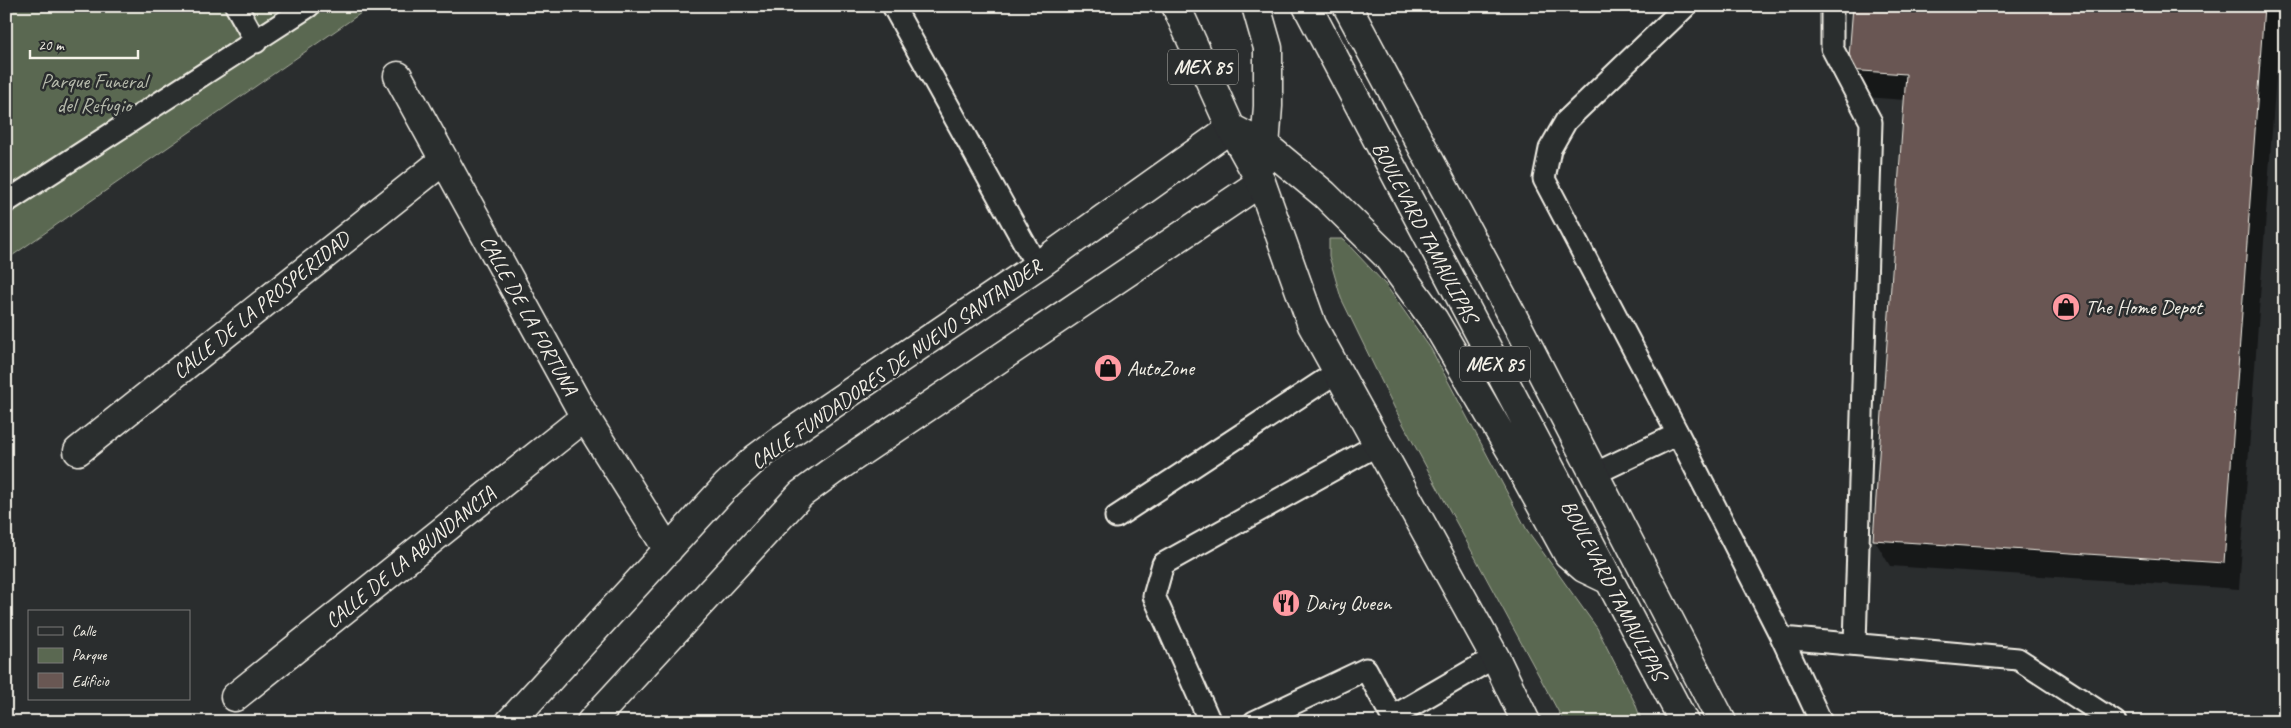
<svg xmlns="http://www.w3.org/2000/svg" width="2291" height="728" font-family="Caveat,sans-serif">
<style>
.green{fill:#5a6851;stroke:#a7ac9c}
.shadow{fill:#0007}
.building{fill:#695753;stroke:#f4f1e8}
.lines{fill:none;stroke-linecap:round;stroke-linejoin:round}
.lane-casing{stroke:#f4f1e8;stroke-width:25}
.street-casing{stroke:#f4f1e8;stroke-width:31}
.secondary-casing{stroke:#f4f1e8;stroke-width:31}
.primary-casing{stroke:#f4f1e8;stroke-width:31}
.lane{stroke:#2a2d2e;stroke-width:21}
.street{stroke:#2a2d2e;stroke-width:28}
.secondary{stroke:#2a2d2e;stroke-width:28}
.primary{stroke:#2a2d2e;stroke-width:28}
.labels{text-anchor:middle;stroke-width:5;stroke-linejoin:round;paint-order:stroke}
.shield{fill:#2a2d2e;stroke:#b7b6b0;stroke-width:1}
.shield-label{font-size:20px;font-weight:bold;fill:#f4f1e8}
.park-label{font-size:21px;fill:#b6baac;stroke:#2a2d2e}
.street-label{font-size:21px;fill:#f4f1e8;stroke:#2a2d2e}
.poi-label{font-size:21px;fill:#f4f1e8;stroke:#2a2d2e;text-anchor:start}
</style>
<rect width="100%" height="100%" fill="#2a2d2e"/>
<filter id="ink" filterUnits="userSpaceOnUse"><feTurbulence type="fractalNoise" baseFrequency=".02" numOctaves="2"/><feDisplacementMap in="SourceGraphic" scale="10" xChannelSelector="R" yChannelSelector="G"/><feConvolveMatrix kernelMatrix="1 2 1 2 8 2 1 2 1" color-interpolation-filters="sRGB"/></filter>
<g filter="url(#ink)">
<path class="green" d="M6,6h365l-365,254z
M1329,239h14l42,45 46,65 96,181 70,98 38,75 7,19h-78l-169,-313 -54,-111 -12,-42z"/>
<path class="shadow" d="M1854,6h427l-42,583 -349,-23 -16,-27 31,-439 -40,-3 -15,-27z"/>
<path class="building" d="M1853,6h411l-40,557 -351,-23 33,-466 -58,-4z"/>
<g class="lines">
<defs>
<path id="lane" d="M236,6l20,36
M893,6l144,260
M1832,6v42l39,74 -16,522
M6,202l303,-196
M1678,434l-134,-255 6,-30 16,-28 120,-115
M1594,474l84,-40 104,204 236,21 97,63
M1116,517l221,-145
M1782,638l39,84
M1210,722l-56,-126 9,-32 214,-119
M1254,722l112,-53 26,48
M1394,722l-2,-5 103,-60"/>
<path id="street" d="M398,76l187,341 83,133
M78,451l366,-291
M235,697l350,-280
M510,722l217,-237 28,-26 28,-21 254,-172 194,-138
M591,722l210,-228 30,-22 430,-290"/>
<path id="secondary" d="M1347,6l161,301 214,415"/>
<path id="primary" d="M1176,6l55,122 30,54 51,143 183,332 31,65
M1256,6l12,42v58l-4,55
M1307,6l377,716
M1231,128l35,18 58,48 63,62 47,64 84,143 50,91 16,14 23,11"/>
</defs>
<use href="#lane" class="lane-casing"/>
<use href="#street" class="street-casing"/>
<use href="#secondary" class="secondary-casing"/>
<use href="#primary" class="primary-casing"/>
<use href="#lane" class="lane"/>
<use href="#street" class="street"/>
<use href="#secondary" class="secondary"/>
<use href="#primary" class="primary"/>
</g>
</g>
<defs>
<symbol id="shop-disc" viewBox="-11 -11 22 22"><circle r="9.5" fill="#ff9aa2" stroke="#2a2d2e"/><path d="M-5-2.5h2.3a2.7 3.5 0 0 1 5.4 0H5L5.5 6h-11ZM-1.5-2.5h3a1.5 2.3 0 0 0-3 0Z" fill="#111"/></symbol>
<symbol id="restaurant-disc" viewBox="-11 -11 22 22"><circle r="9.5" fill="#ff9aa2" stroke="#2a2d2e"/><path d="M-5-6h1v4h1v-4h1v4h1v-4h1v5L-1.5 .5V6h-2V.5L-5-1ZM5-6V6H3V1.5H1.5Q1.5-4 5-6Z" fill="#111"/></symbol>
</defs>
<g fill-rule="evenodd">
<use href="#shop-disc" x="2050" y="291" width="32" height="32"/>
<use href="#shop-disc" x="1092" y="352" width="32" height="32"/>
<use href="#restaurant-disc" x="1270" y="587" width="32" height="32"/>
</g>
<g class="labels">
<g class="shield">
<rect x="1168" y="49.5" width="70" height="35" rx="4"/>
<rect x="1460" y="346.5" width="70" height="35" rx="4"/>
</g>
<g class="shield-label">
<text x="1203" y="74">MEX 85</text>
<text x="1495" y="371">MEX 85</text>
</g>
<g class="park-label">
<text x="94" y="88">Parque Funeral<tspan x="94" dy="24">del Refugio</tspan></text>
</g>
<g class="street-label">
<text transform="translate(1425 232) rotate(62)" y="7">BOULEVARD TAMAULIPAS</text>
<text transform="translate(261 305) rotate(-39)" y="7">CALLE DE LA PROSPERIDAD</text>
<text transform="translate(529 315) rotate(61)" y="7">CALLE DE LA FORTUNA</text>
<text transform="translate(896 364) rotate(-35)" y="7">CALLE FUNDADORES DE NUEVO SANTANDER</text>
<text transform="translate(410 557) rotate(-39)" y="7">CALLE DE LA ABUNDANCIA</text>
<text transform="translate(1614 590) rotate(62)" y="7">BOULEVARD TAMAULIPAS</text>
</g>
<g class="poi-label">
<text x="2085" y="314">The Home Depot</text>
<text x="1127" y="375">AutoZone</text>
<text x="1305" y="610">Dairy Queen</text>
</g>
</g>
<rect width="2291" height="728" fill="none" stroke="#2a2d2e" stroke-width="25"/>
<rect x="12" y="12" width="2266" height="703" fill="none" stroke="#f4f1e8" stroke-width="2" filter="url(#ink)"/>
<rect x="28" y="610" width="162" height="90" fill="#2a2d2e" stroke="#7b7b78"/>
<rect x="38" y="627" width="25" height="8" fill="#2a2d2e" stroke="#7b7b78"/>
<text x="72" y="636" font-size="15" fill="#f4f1e8">Calle</text>
<rect x="38" y="648" width="25" height="15" fill="#5a6851" stroke="#7b7b78"/>
<text x="72" y="660" font-size="15" fill="#f4f1e8">Parque</text>
<rect x="38" y="673" width="25" height="15" fill="#695753" stroke="#7b7b78"/>
<text x="72" y="686" font-size="15" fill="#f4f1e8">Edificio</text>
<path d="M30 50v8h108v-8" fill="none" stroke="#f4f1e8" stroke-width="2.5"/>
<text x="38" y="50" font-size="15" fill="#f4f1e8" stroke="#2a2d2e" stroke-width="4" paint-order="stroke">20 m</text>
</svg>
